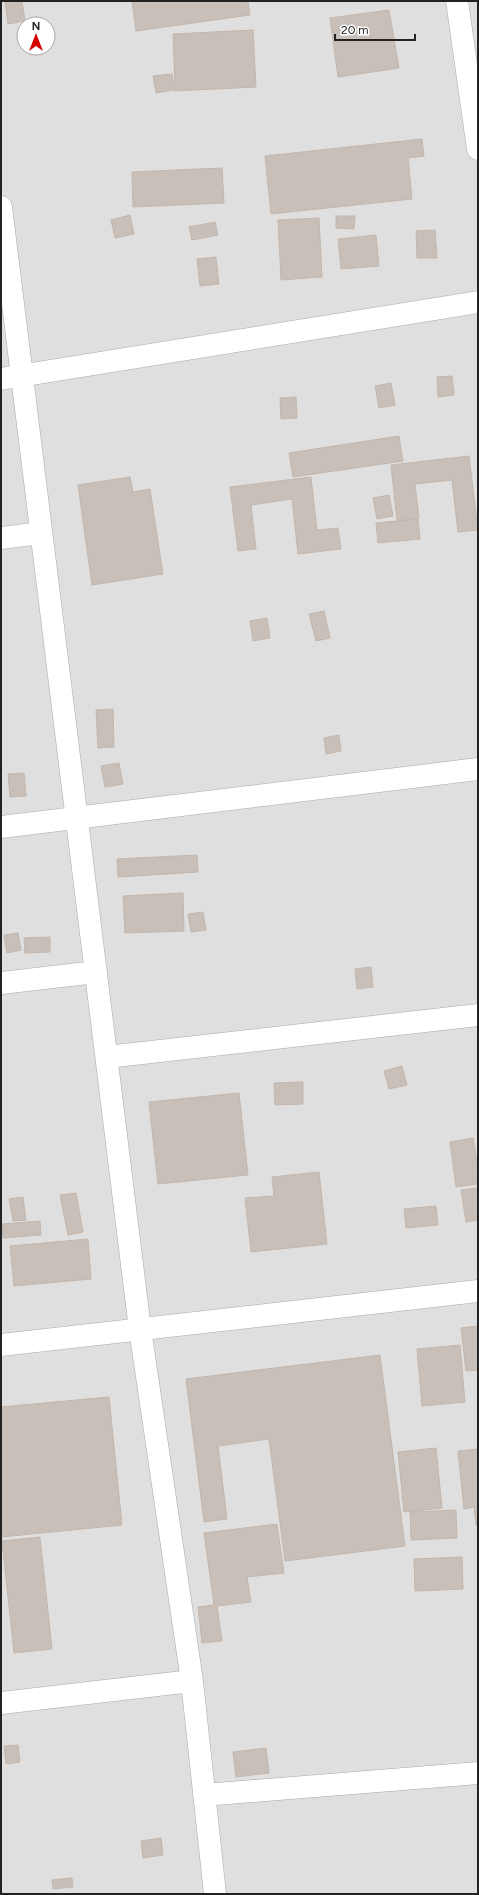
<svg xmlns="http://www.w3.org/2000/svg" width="479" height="1895" font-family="Figtree,sans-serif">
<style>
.residential{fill:#e0dfdf;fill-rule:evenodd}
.building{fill:#c7bfb8;stroke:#c4b6ab}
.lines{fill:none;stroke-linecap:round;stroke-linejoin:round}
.minor-casing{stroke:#a9a9a9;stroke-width:23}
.tertiary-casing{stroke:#a9a9a9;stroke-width:23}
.minor{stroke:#fff;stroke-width:22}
.tertiary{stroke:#fff;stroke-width:22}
</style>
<rect width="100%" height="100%" fill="#f2efe9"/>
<path class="residential" d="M1,1h477v1893h-477zM24,24h24v24h-24z"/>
<path class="building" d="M5,1h17l3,20 -17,3z
M132,1h116l2,14 -114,16z
M389,10l10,58 -61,9 -8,-59z
M253,30l3,57 -81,4 -2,-57z
M172,74l2,16 -18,3 -3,-17z
M422,139l2,17 -16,2 4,41 -141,15 -6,-58z
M222,168l2,35 -91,4 -1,-35z
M130,215l4,19 -19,4 -4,-18z
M336,216h19l-1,13 -18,-1z
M319,218l3,59 -41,3 -3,-60z
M215,222l3,13 -26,5 -3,-13z
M435,230l2,28h-20l-1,-27z
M376,235l3,31 -38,3 -3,-30z
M216,257l3,27 -19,2 -3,-27z
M452,376l2,19 -16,2 -1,-20z
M391,383l4,22 -16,3 -4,-22z
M296,397l1,21 -16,1 -1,-21z
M399,436l4,25 -110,16 -4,-24z
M469,456l9,74 -20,2 -6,-52 -37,4 4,34 -22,3 -6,-56z
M130,477l3,15 17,-3 13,85 -71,11 -14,-100z
M311,477l6,53 21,-2 3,21 -43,5 -6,-55 -41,6 5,44 -18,2 -8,-64z
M389,495l4,21 -16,3 -4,-21z
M418,519l2,20 -42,4 -2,-20z
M324,611l6,27 -14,3 -7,-27z
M267,618l3,20 -17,3 -3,-20z
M113,709l1,38 -16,1 -2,-38z
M339,735l2,16 -15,3 -2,-16z
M119,763l4,21 -18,3 -4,-21z
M24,773l2,23 -16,1 -2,-23z
M197,855l1,17 -80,5 -1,-18z
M183,893l1,38 -59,2 -2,-37z
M203,912l3,18 -15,2 -3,-18z
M18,933l3,17 -14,3 -3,-18z
M50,937v15l-25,1 -1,-15z
M371,967l2,20 -16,2 -2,-20z
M402,1066l5,19 -18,4 -5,-18z
M303,1082v22l-28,1 -1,-22z
M239,1093l9,82 -90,9 -9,-82z
M473,1138l5,29v17l-22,3 -6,-45z
M319,1172l8,72 -76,8 -6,-54 29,-2 -2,-19z
M478,1188v32l-12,2 -5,-32z
M76,1193l7,39 -15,3 -8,-40z
M23,1197l3,23 -13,1 -4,-22z
M436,1206l2,19 -32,3 -2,-19z
M40,1221l1,14 -38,3 -1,-14z
M88,1239l3,40 -77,7 -4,-40z
M478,1326v44l-12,1 -5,-43z
M460,1345l5,57 -43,4 -5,-57z
M380,1355l25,191 -120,15 -16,-122 -51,7 9,73 -23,3 -18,-143z
M109,1397l13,128 -121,12v-130z
M436,1448l6,60 -38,4 -6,-60z
M478,1449v76h-2l-2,-18 -10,2 -6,-58z
M456,1510l1,28 -46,2 -1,-28z
M277,1524l7,49 -37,4 4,25 -34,4 5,35 -20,2 -4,-36 16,-2 -10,-72z
M40,1537l12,112 -38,4 -12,-112z
M462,1557l1,32 -48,2 -1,-32z
M18,1745l2,17 -14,2 -2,-18z
M266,1748l3,25 -33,4 -3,-25z
M161,1838l2,17 -20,3 -2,-17z
M72,1878l1,9 -20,2 -1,-9z"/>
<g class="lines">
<defs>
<path id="minor" d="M457,1l21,148
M1,207l139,1122 52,352 23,213
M1,379l477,-77
M1,538l40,-5
M1,827l477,-58
M1,983l95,-11
M107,1057l371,-42
M1,1703l191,-22
M204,1795l274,-22"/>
<path id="tertiary" d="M1,1345l477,-54"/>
</defs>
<use href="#minor" class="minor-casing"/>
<use href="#tertiary" class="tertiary-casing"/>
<use href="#minor" class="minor"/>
<use href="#tertiary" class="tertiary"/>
</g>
<rect width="479" height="1895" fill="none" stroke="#222222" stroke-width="4"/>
<g transform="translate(36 36)"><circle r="19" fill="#ffffff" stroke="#a7a7a7"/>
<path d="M0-3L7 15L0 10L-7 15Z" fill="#d40000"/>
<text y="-6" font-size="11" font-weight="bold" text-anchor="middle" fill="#222222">N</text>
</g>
<path d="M335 34v6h80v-6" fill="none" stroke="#222222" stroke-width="2"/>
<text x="341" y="34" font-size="12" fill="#222222" stroke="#ffffff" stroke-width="3" paint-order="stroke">20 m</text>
</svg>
